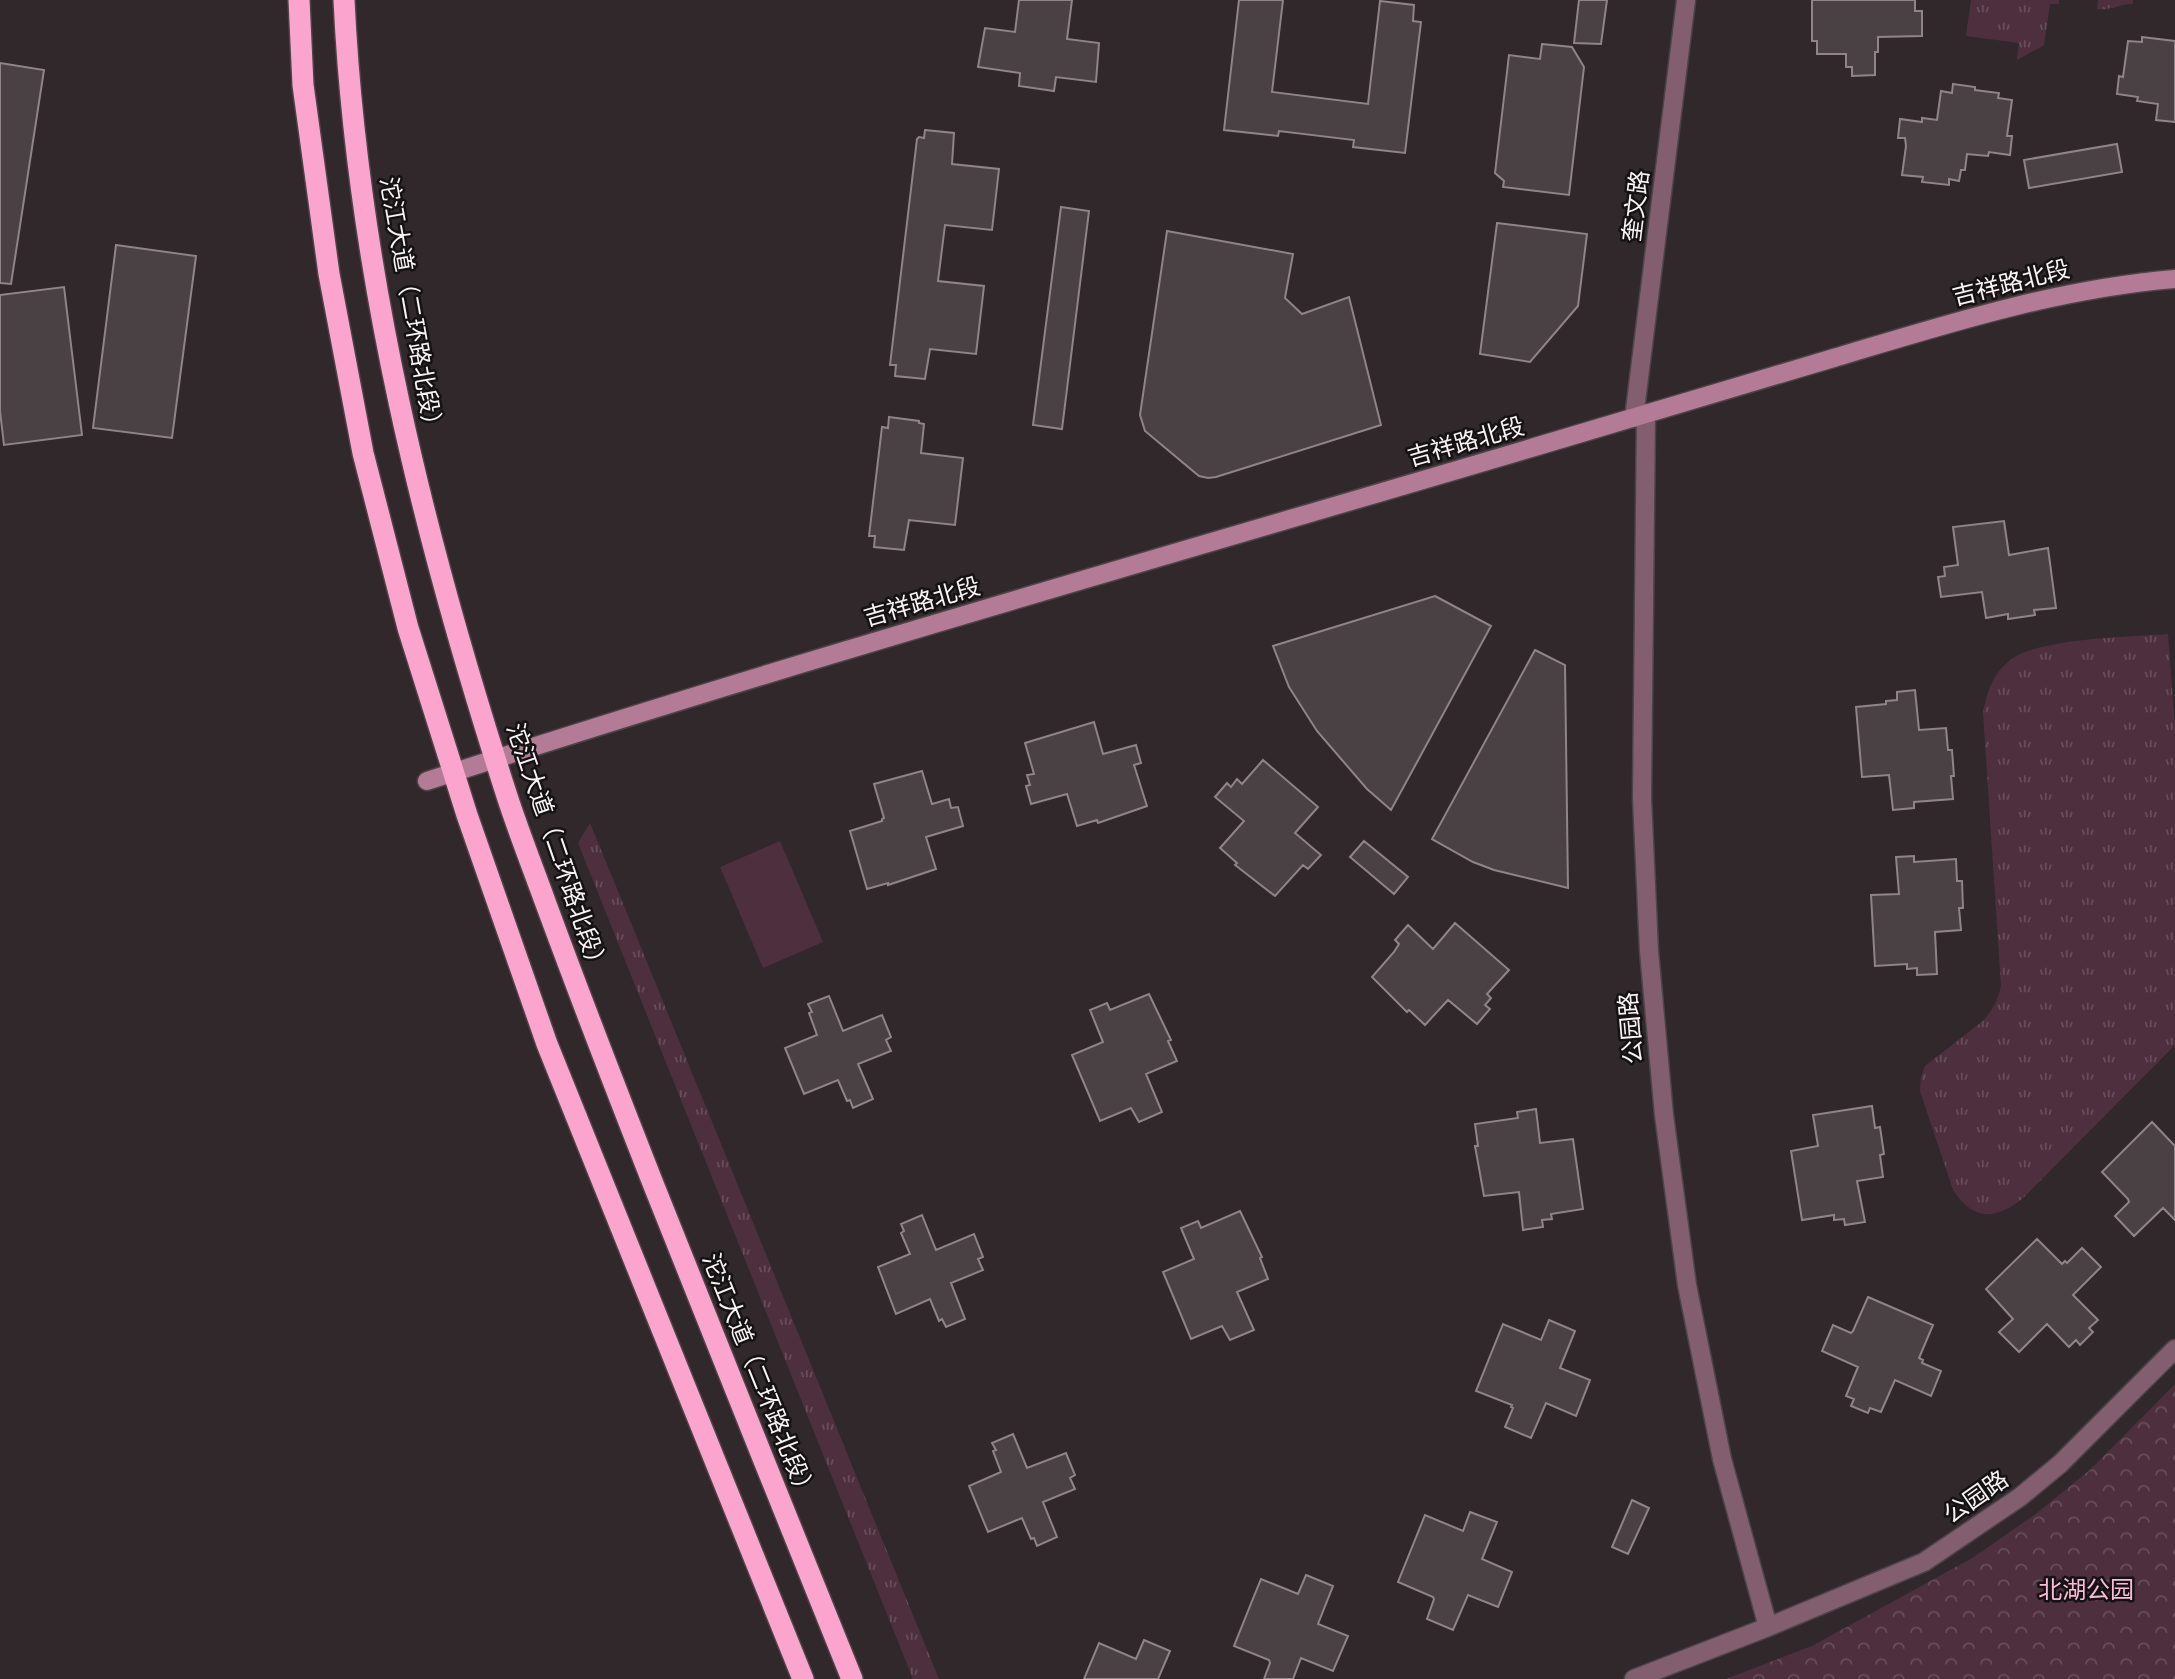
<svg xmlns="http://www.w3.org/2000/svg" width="2175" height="1679" font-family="Jost,'Noto Sans SC',sans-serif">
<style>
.grass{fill:url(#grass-tufts)}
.park{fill:url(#park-crowns)}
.garden{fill:#4e2f3e}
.building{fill:#4a4145;stroke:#8e8489;stroke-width:2}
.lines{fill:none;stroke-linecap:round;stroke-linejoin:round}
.street-casing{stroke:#4c4447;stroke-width:21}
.secondary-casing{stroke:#4c4447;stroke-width:21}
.highway-casing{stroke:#4c4447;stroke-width:24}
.street{stroke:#825e6f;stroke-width:18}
.secondary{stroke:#b37b95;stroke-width:18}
.highway{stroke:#fba4ce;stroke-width:21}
.labels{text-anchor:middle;stroke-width:5;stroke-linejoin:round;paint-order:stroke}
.street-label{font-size:24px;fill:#f9f3f5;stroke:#151213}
.park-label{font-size:24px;fill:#fbbad8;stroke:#151213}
</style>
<defs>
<pattern id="grass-tufts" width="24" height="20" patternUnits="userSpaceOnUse" patternTransform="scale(1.75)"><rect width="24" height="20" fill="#4e2f3e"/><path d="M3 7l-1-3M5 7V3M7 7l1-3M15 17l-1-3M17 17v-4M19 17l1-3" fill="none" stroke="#684e5a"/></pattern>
<pattern id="park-crowns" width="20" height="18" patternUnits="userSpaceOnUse" patternTransform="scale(1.75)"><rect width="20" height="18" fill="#4e2f3e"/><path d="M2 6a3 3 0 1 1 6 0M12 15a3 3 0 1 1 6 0" fill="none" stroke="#684e5a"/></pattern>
</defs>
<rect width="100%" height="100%" fill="#30282b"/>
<path class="grass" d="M1971,0h88v4h-9l-6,41 -27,15 2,-17 -53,-7z
M2098,0h35v4c-13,0 -24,7 -36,5z
M2168,634l7,93v318l-153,154c-28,22 -49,21 -69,-9l-33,-99 1,-14 4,-11 59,-46c9,-11 14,-20 17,-34l-18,-273c4,-20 9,-38 26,-52 27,-23 121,-24 159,-27z
M590,823l30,73 319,783h-26l-335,-836z"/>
<path class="park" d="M2175,1384v295h-449l86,-33 162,-89 63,-44 54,-44z"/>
<path class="garden" d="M780,841l43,101 -60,26 -43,-101z"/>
<path class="building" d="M1019,0h53l-5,39 32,4 -3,39 -40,-5 -2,14 -35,-5 1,-13 -42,-6 7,-39 30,4z
M1239,0h44l-11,92 96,12 12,-103 34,4 -1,16 8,1 -16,131 -52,-6 1,-7 -75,-9 -1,5 -54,-6z
M1579,0h28l-6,44 -27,-1z
M1812,0h103v11h7v25l-44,1v15h-3v23l-23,1v-9h-6v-13h-29v-13h-5z
M2142,37l33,4v81l-19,-2 2,-16 -21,-3 1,-4 -21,-3 2,-18 4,1 5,-36 14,1z
M1542,44l30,3 12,20 -15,128 -66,-8 1,-6 -9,-8 14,-118 31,4z
M0,63l44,7 -33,214 -11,-1z
M1953,84l22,3v3l24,3 -1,5 14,2 -5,36h5l-2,19 -21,-3 -1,4 -21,-2 -2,16h-4l-2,11 -10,-2v6l-27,-3 1,-5 -21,-2 4,-29 -1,-8h-7l2,-19 22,3v-4l15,2 4,-29 11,2z
M925,130l29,3 -2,31 47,5 -7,61 -47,-5 -7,56 46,5 -8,68 -46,-5 -5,30 -30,-3 1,-11h-6l27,-226 2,-2 5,1z
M2117,144l5,28 -93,16 -5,-28z
M1061,207l28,4 -27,218 -29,-4z
M1497,223l90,11 -9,72 -48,56 -50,-8z
M1167,231l126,23 -8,44 17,16 47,-17 32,128 -165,52 -8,1 -9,-2 -54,-45 -5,-16z
M116,245l80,11 -24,182 -79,-10z
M64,287l18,148 -78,10 -4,-34v-116z
M889,417l30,4v2l5,1 -3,29 42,5 -8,67 -46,-5 -5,30 -30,-3 1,-11h-6l13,-109 6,1z
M2004,521l5,34 39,-7 8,60 -22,2 1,5 -27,4v-5l-22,4 -4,-26 -41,5 -3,-20 7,-1 -1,-9 14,-2 -5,-38z
M1435,596l56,30 -100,184 -24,-21 -50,-58 -28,-44 -16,-41z
M1535,650l30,15 3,223 -74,-18 -21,-8 -41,-23z
M1915,690l4,40 27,-2 2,22h4l2,26h-3l2,23 -39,3v6l-21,2 -4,-35 -27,2 -6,-70 30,-3v-3l11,-1v-8z
M1094,722l9,32 33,-9 5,18 -7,2 13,41 -49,17 -1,-3 -20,6 -10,-32 -36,10 -5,-18 4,-1 -3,-10 7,-1 -9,-31z
M1263,760l55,47 -23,26 26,22 -13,14 -5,-4 -28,31 -40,-31 2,-2 -17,-15 24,-27 -29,-24 12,-14 4,4 6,-8 5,5z
M922,771l10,33 17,-5 2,9 7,-1 5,19 -37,11 10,32 -48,16v-2l-21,6 -17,-58 32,-10v-2l2,-1 -10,-34z
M1364,841l44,36 -14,17 -44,-37z
M1914,856v6l42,-3 1,22h5l1,27h-4l2,22 -26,2 2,42 -20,1v-7l-10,1v-5l-32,2 -4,-71 28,-1 -3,-37z
M1455,923l54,47 -22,24 4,4 -6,7 5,4 -13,15 -29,-24 -23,25 -16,-15 -2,2 -35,-35 22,-25 5,-8 -4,-4 13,-15 25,24z
M1149,994l22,46 -3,1 9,20 -31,13 16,38 -23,10 -8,-14 -31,13 -28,-66 31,-13 -13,-32 17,-7 3,7z
M829,996l14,35 39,-16 9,22 -5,3 5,11 -33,13 15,35 -20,9 -3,-8 -3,1 -9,-21 -34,14 -19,-46 32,-13 -8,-22 3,-1 -4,-8z
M1872,1106l3,22 5,-1 4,27 -4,1 3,22 -26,4 8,41 -20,3 -1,-6 -10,1v-5l-32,5 -11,-69 27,-5 -5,-31z
M1536,1109l4,34 33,-4 10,70 -32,5 1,5 -10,1 1,7 -20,3 -4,-38 -35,4 -9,-50h3l-3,-22 43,-6 -1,-6z
M2152,1122l23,24v74l-12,-12 -29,28 -19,-20 14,-14 -1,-3 -26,-27z
M1240,1211l22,46 -2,1 8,21 -31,13 17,38 -24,10 -8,-14 -31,13 -28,-67 31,-13 -13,-31 17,-7 3,7z
M922,1215l14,35 38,-16 9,23 -5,2 5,11 -32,13 14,36 -19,8 -4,-8 -3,2 -9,-22 -34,15 -18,-47 32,-13 -9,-21 3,-2 -3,-7z
M2037,1239l25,25 3,-3 2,2 15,-15 19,19 -28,28 25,25 -9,8 4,4 -13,13 -4,-5 -7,7 -22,-23 -28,28 -20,-20 14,-13 -27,-30z
M1868,1297l65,28 -14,33 4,2 -1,3 19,8 -10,25 -36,-16 -14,32 -11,-4 -2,5 -17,-7 3,-7 -8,-3 12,-29 -36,-16 11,-26 18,8 2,-2z
M1549,1320l26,11 -15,37 30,12 -14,36 -30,-13 -15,35 -26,-11 8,-19 -2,-1 1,-2 -36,-14 27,-67 38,16z
M1013,1434l14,34 39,-15 9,22 -5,3 5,11 -32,13 14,35 -20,9 -3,-8 -3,1 -9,-21 -34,14 -19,-46 32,-14 -8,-21 3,-1 -4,-7z
M1632,1500l17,8 -21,46 -16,-7z
M1470,1512l27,10 -15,37 30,13 -14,35 -30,-12 -15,35 -26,-11 7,-20 -1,-2 -35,-15 27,-67 38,16z
M1306,1575l27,11 -15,38 30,12 -15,35 -32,-13 -8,21h-29l6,-16 -1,-3 -35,-14 18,-45 9,-22 37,15z
M1144,1640l26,11 -12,28h-74l15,-36 37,16z"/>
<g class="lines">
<defs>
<path id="street" d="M1646,413l-4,385 7,153 15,164 23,170 35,174 46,168
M1634,418l52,-418
M1634,1679l134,-52 156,-65 96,-65 40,-33 115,-115"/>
<path id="secondary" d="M427,781c372,-121 747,-227 1121,-338 97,-28 193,-57 289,-86 113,-34 220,-68 338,-78"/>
<path id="highway" d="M299,0l4,85 26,189 34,179 45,175 59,187 80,229 256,635
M344,0c13,271 80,539 163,796 12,37 26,72 39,108 35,95 71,188 108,282 65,164 132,329 198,493"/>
</defs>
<use href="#street" class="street-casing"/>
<use href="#secondary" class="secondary-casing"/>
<use href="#highway" class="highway-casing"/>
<use href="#street" class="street"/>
<use href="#secondary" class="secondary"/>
<use href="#highway" class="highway"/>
</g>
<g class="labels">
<g class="street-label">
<text transform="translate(1636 206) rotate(-83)" y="8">奎文路</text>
<text transform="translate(2011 283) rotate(-14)" y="8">吉祥路北段</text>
<text transform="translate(411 307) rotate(80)" y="8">沱江大道（二环路北段）</text>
<text transform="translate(1466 442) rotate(-16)" y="8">吉祥路北段</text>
<text transform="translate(922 602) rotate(-16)" y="8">吉祥路北段</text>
<text transform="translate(557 849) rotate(71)" y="8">沱江大道（二环路北段）</text>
<text transform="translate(1631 1028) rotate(-95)" y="8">公园路</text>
<text transform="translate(759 1377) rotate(68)" y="8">沱江大道（二环路北段）</text>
<text transform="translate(1976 1497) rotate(-35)" y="8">公园路</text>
</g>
<g class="park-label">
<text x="2086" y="1598">北湖公园</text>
</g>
</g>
</svg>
